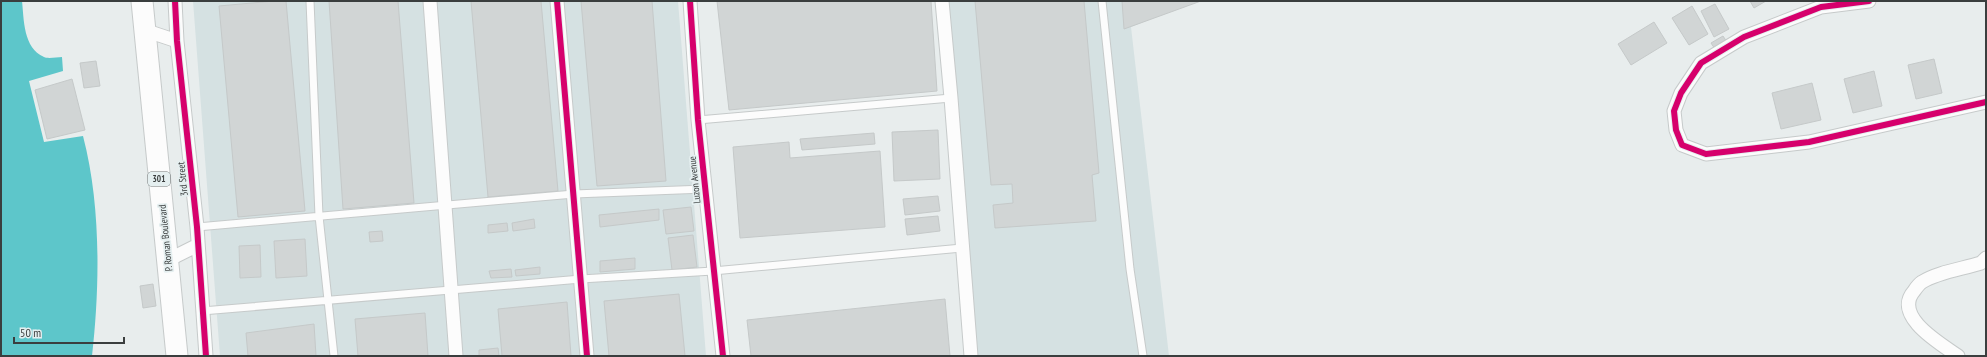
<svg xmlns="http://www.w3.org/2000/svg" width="1987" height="357" font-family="'PT Sans Narrow',sans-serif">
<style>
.built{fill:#d5e1e2}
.water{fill:#5dc6ca}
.building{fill:#d1d5d5;stroke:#c5c9c9}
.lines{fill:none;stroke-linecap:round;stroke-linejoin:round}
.lane-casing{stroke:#c6caca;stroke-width:9}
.street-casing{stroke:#c6caca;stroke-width:15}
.primary-casing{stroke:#c6caca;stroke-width:23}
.lane{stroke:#fcfcfc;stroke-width:7}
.street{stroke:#fcfcfc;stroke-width:13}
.primary{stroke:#fcfcfc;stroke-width:21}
.cycleway-casing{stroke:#e5eff0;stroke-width:8}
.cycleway{stroke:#d6006c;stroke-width:6}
.labels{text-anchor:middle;stroke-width:3.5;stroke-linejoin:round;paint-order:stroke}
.shield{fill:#e5eff0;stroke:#6d7373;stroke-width:1}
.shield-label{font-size:9px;font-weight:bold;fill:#3a3e3e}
.street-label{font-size:10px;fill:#3a3e3e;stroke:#e5eff0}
</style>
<rect width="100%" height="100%" fill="#e8eded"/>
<path class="built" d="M193,1h485l28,355h-486z
M943,1h253l-65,26 38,329h-193z"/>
<path class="water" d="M1,1h21c2,18 1,47 22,56 4,2 13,0 18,0l1,14 -34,10 15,61 39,-6c18,68 17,150 9,220h-91z"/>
<path class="building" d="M274,1h12l19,210 -67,6 -19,-211z
M329,1h69l16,202 -71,6z
M471,1h70l17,190 -70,6z
M581,1h71l14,180 -69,5z
M717,1h214l6,90 -208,19z
M975,1h109l15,172 -7,2 4,46 -101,7 -2,-23 20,-2 -1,-19 -21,1z
M1122,1h79l-77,28z
M1750,1h16l-12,7z
M1715,4l14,25 -15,8 -13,-26z
M1692,6l16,28 -19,11 -17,-27z
M1654,22l13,21 -36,22 -13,-21z
M1723,36l4,6 -12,7 -4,-6z
M1934,59l8,34 -26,6 -8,-34z
M96,61l4,25 -16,2 -4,-25z
M1874,71l8,35 -29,7 -9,-34z
M72,79l13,51 -38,9 -12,-49z
M1812,83l9,37 -40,9 -9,-36z
M938,130l2,49 -46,2 -2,-49z
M874,133l1,11 -73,6 -2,-11z
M789,142l1,16 90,-7 5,76 -145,11 -7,-91z
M938,196l2,15 -35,4 -2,-16z
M691,207l3,24 -28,3 -3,-24z
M659,209v11l-59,7 -1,-12z
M938,216l2,15 -33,4 -2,-16z
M534,219l1,9 -22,3 -1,-8z
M507,223l1,8 -20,2v-8z
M382,231l1,10 -13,1 -1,-10z
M693,235l4,32 -25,3 -4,-32z
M305,239l2,37 -31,2 -2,-37z
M260,245l1,32 -21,1 -1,-32z
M635,258v11l-35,3v-11z
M540,267v7l-24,2 -1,-6z
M511,269l1,8 -21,1 -2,-7z
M153,284l3,22 -13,2 -3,-22z
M679,294l6,62h-76l-5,-55z
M945,299l5,57h-199l-4,-36z
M567,302l4,54h-69l-4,-47z
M425,313l3,43h-70l-3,-37z
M314,324l2,32h-68l-2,-23z
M498,348l1,8h-20v-6z"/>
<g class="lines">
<defs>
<path id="lane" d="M310,1l9,215 15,140
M1102,1l28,268 13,87
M698,120l253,-22
M197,227l377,-33 131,-5
M202,311l379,-32 132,-8 249,-23"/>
<path id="street" d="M175,1l2,40 20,186 9,129
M430,1l26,355
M557,1l30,355
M690,1l8,119 25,236
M942,1l9,97 20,258
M1869,1l-48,6 -77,30 -43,26 -20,30 -7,18 2,19 6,15 24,9 103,-12 177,-40
M144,30l33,11
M168,260l30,-15
M1958,356c-17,-12 -66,-40 -44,-65 2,-3 5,-7 8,-9 16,-10 40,-13 59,-19l5,-5"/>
<path id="primary" d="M142,1l35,355"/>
</defs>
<use href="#lane" class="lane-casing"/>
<use href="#street" class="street-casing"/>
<use href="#primary" class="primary-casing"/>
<use href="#lane" class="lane"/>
<use href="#street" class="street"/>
<use href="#primary" class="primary"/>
<defs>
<path id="cycleway" d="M175,1l2,40 20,186 9,129
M557,1l30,355
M690,1l8,119 25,236
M1869,1l-48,6 -77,30 -43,26 -20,30 -7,18 2,19 6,15 24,9 103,-12 177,-40"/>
</defs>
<use href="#cycleway" class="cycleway-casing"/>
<use href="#cycleway" class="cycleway"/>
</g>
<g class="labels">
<rect class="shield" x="148" y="172" width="22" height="14" rx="3"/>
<g class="shield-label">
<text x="159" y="182">301</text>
</g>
<g class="street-label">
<text transform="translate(182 179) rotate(-96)" y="4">3rd Street</text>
<text transform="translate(694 180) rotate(-96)" y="4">Luzon Avenue</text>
<text transform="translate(165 238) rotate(-96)" y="4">P. Roman Boulevard</text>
</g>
</g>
<rect width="1987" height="357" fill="none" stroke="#3a3e3e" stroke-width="4"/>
<path d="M14 337v6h110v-6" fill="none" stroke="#3a3e3e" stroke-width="2"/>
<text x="20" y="337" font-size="12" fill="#3a3e3e" stroke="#e5eff0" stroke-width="3" paint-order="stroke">50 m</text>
</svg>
